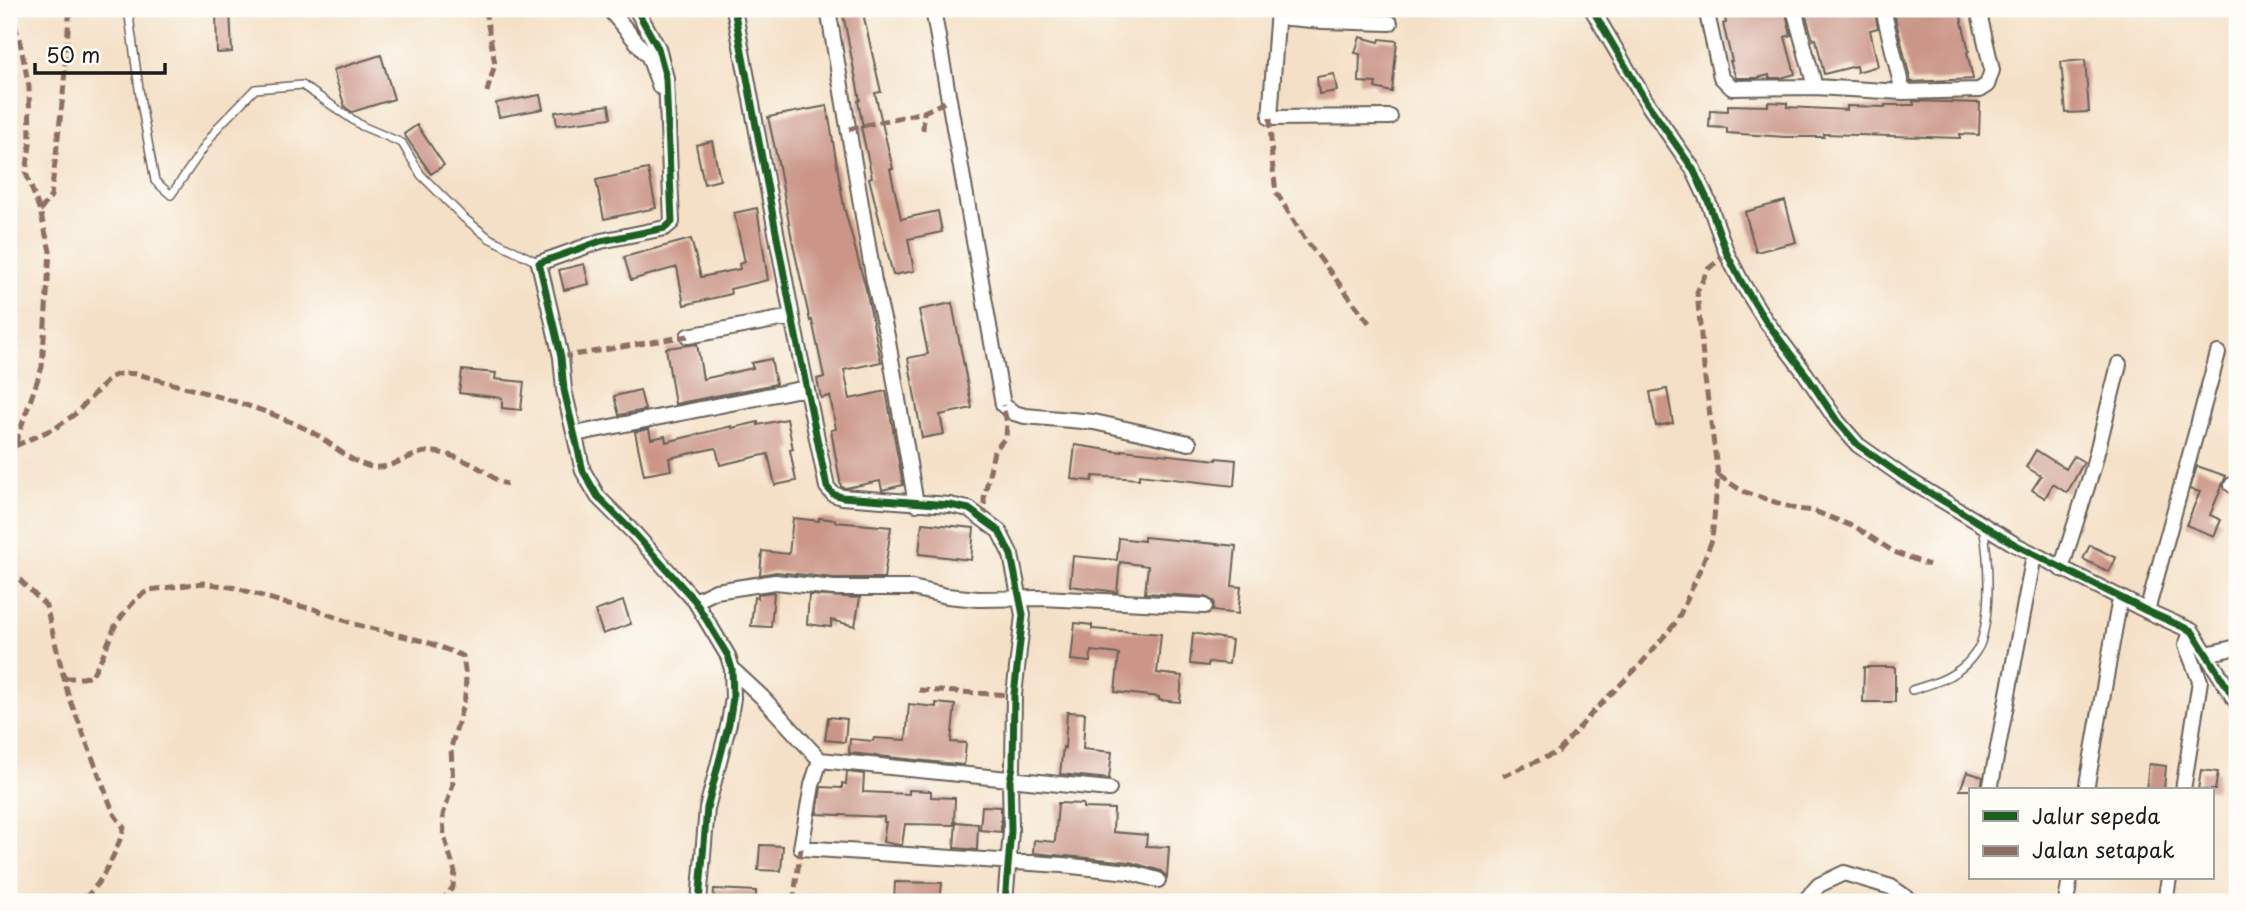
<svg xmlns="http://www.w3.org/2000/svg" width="2246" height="911" font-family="'Playpen Sans',sans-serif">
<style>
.building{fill:#cb9688}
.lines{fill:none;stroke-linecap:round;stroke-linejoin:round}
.service-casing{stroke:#686158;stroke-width:10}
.minor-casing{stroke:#686158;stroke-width:18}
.service{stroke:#fff;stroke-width:7}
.minor{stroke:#fff;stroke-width:14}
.quiet{stroke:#8d6e63;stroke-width:5;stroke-dasharray:10 5;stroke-linecap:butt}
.cycleway-casing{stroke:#fdfcf7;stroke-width:11}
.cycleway{stroke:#1b5e20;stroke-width:7}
</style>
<rect width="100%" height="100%" fill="#fdfcf7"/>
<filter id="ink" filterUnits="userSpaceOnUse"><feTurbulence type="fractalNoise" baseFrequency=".0143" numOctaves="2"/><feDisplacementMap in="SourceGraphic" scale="14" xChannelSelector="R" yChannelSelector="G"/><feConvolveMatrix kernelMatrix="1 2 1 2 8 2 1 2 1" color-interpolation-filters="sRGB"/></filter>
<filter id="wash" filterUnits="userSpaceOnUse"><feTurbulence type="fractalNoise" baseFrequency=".00686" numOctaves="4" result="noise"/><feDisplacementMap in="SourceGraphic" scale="28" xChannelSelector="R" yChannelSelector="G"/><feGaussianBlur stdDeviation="1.57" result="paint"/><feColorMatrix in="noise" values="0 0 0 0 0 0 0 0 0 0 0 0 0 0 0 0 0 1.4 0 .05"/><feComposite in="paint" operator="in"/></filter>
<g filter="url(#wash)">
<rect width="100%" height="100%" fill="#f4e0c6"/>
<g id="blocks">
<path class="building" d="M842,9h20l19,83 -6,1 18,76h-3l11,50 37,-8 4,21 -34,7 6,32 -21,4 -24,-97 3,-1 -11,-50h2l-5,-26 2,-1z
M1723,9h62l6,26 -6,2 10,37 -14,4h-12v-3l-12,3h-21l-6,-17h2l-9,-37 3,-1z
M1804,9h70l4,19 -8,2 8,36 -21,6 -1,-6 -32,8 -8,-35 -3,1z
M1893,9h66l10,42 -2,1 6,27 -62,3z
M216,10h14l2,42 -15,1z
M1360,37l19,5 1,-3 17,2 -5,51 -17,-4 1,-5 -17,-1 1,-28 -5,-1z
M381,55l13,44 -42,13 -7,-5 -12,-37z
M2085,60l4,52 -23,1 -5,-51z
M1334,74l3,17 -18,3 -2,-17z
M540,95l3,14 -44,8 -3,-14z
M1913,101l67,2 -1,32 -19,-1v4l-136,-4v3h-38l-59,-4v-5l-18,-1 1,-17 18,1v-6l40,1v-4l19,1v4l60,3v-4l38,1v-2h29z
M609,105l2,13 -54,7 -2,-13z
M827,106l17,101 22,82 15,73 -37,8 6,29 36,-8 17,94 -21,5 -2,-9 -34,7 -5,-1 -10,-57 5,-1 -6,-33 -9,2 -4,-19 7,-2 -12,-57 -2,1 -18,-81 -13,-73 -11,-50z
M417,125l27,40 -13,9 -27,-40z
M712,141l8,39 -16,4 -8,-39z
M648,169l8,39 -52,11 -8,-39z
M1785,201l11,41 -40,10 -11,-40z
M757,208l11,72 -38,9 1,5 -47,11 -7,-38 -46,13 -7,-23 67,-18 10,38 39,-8 -1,-5 6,-2 -11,-49z
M584,264l5,20 -25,6 -5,-20z
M952,303l20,105 -32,7 4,19 -22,4 -14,-80 20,-4 -9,-44z
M697,344l6,35 50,-11 -2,-5 20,-4 5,25 -101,20 -9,-56z
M462,370l34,3 -1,6 29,3 -3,28 -19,-2v-10l-43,-5z
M1667,389l6,34 -17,3 -6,-34z
M640,390l5,20 -26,5 -5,-19z
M787,419l6,30 -3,1 6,31 -21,4 -7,-31 -48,11 -4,-17 -47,10 2,12 -27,5 -9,-43 14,-3 2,10 14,-3 1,6 66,-16v2l26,-6v3z
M1075,445l47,7v-2l95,10v-2l19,2 -2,26 -95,-11v4l-46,-3 -1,5 -21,-2z
M2036,450l30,19 8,-13 10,6 -17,31 -14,-9 -8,14 -13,-8 9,-14 -15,-9z
M2197,466l29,10 -16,39 11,5 -7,16 -28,-11 14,-33 -10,-3z
M793,518l26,3v-3l16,2v2l56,5 -7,51h-50l-58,-6 -16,3 2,-24 27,3z
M922,523l52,5 -3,32 -52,-6z
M1144,537l92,9 -4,40 9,1 -3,27 -25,-3 1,-9 -8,-5 -61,-4 3,-27 -28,-4 -3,30 -47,-6 3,-30 44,4 2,-22 25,3z
M2090,545l26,13 -7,14 -26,-13z
M774,592l-3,35 -20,-1 3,-29 4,1v-4z
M809,595l51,3 -5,28 -24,-6v7l-24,-3z
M623,601l8,23 -28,10 -8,-23z
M1075,623l17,2v4l69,5 -4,39 25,3 -2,26 -21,-2v-3l-44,-5 4,-38 -28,-3 -1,11 -19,-2z
M1193,633l39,7 -3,24 -21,-2v4l-18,-2z
M1864,667h31v35h-32z
M936,703l19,2 -4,37 15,1 -2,22 -115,-12 1,-14 23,2 1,-3 32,2 3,-36 27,3z
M1067,712l18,1 -2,36 29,3 -3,27 -49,-5 3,-27 2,1z
M828,717l19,2 -2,23 -20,-2z
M2149,764l17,2 -2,24h-18z
M2201,770l17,2 -3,18h-17z
M847,772l17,2 -1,18 46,2v-4l22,1v6l24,1 -1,27 -49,-1 -3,21h-3l-16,-3 3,-20h-2v-5l-67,-3 4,-27 21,1v-5l4,1z
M1967,772l16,5 -2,13h-21z
M1058,803l25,1v4l31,1 -1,23 34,3 -1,11 23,1 -2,30 -6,-6 -31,-9 -97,-9 1,-13 21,2z
M982,806l19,1v25l-21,-2z
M956,822l22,2 -1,26 -23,-2z
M760,845l23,1 -2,25 -23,-1z
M895,882l47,1 -2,19 -46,-1z
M714,889l42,2v11h-43z"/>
</g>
</g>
<g filter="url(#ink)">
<use href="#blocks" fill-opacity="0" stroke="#686158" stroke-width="2"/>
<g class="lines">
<defs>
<path id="service" d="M128,9l13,94 14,78 16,14 47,-68 37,-38 47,-4 60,41 40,17 19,32 43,43 25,20 50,25
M1912,690c20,-6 38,-11 54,-26 5,-5 13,-15 15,-22 10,-32 8,-83 2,-116"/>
<path id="minor" d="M609,9l40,48 11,30
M636,9l22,39 8,30 6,144 -7,6 -64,13 -62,22 22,94 3,33 19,81 15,26 37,37 60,67 33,55 4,13 1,29 -4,25 -22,85 -8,94
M734,9l58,308 35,170 6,7 9,3 108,8 19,4 30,22 12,24 12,60 -9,80 -1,72 -3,13 1,51 -6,71
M828,9l46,272 13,55 29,168
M933,9l70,396 11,8 11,3 69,6 95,21
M1278,9l-8,109 120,-1
M1592,9l55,94 46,66 15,32 19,53 15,29 23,37 40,53 32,48 21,24 44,31 114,69 131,66 45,20 45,72
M1706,9l15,68 11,11 83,-1 88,5 76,-2 8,-5 5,-15 -14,-61
M1794,9l21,78
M1883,9l20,83
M1278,17l45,4 67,2
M688,336l104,-19
M575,434l231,-46
M2232,485l5,2
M2061,569l32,-101 26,-104
M695,601l21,-10 59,-9 59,6h78l35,8 31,3 64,-1 163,8
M2147,611l71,-258
M2207,654l30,-7
M732,669l30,28 58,63 -8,25 -11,63 261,17 67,7 29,8
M820,760l289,29
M1990,790l44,-235
M2086,790l34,-192
M2183,790l17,-109 -14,-36 6,-14
M1804,902l15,-17 25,-12 47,14 22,15
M2066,902l4,-24
M2165,902l4,-24"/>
</defs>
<use href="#service" class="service-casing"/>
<use href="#minor" class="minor-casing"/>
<use href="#service" class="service"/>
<use href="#minor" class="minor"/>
<path class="quiet" d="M485,9l10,55 -9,31
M9,10l10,27 10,50 1,58 -4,28 14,38 10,40 -8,116 -33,95
M1270,118l2,43 4,31 29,47 65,85
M849,129l75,-17 25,-12
M923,130l1,-18
M40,211l11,-15 12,-101 6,-78 7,-8
M561,357l127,-21
M15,446l42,-19 18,-13 35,-36c9,-6 16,-5 27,-4 56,16 115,29 167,54 23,10 40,31 64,38 25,7 43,-17 67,-14 16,2 35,10 49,19 9,6 13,11 23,13
M1718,475l24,16 54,18 18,2 43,17 37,24 35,13
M985,520l-1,-21 10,-48 12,-14 1,-14 -4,-18
M9,569l37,37 22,88 46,120 10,14c-9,27 -22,57 -44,74
M64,678h19l9,-3 10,-18 13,-31 7,-10 15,-18 12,-8 54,-7 34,5 47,15 30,6 40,15 73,18 36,14 3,21 -1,20 -14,51 2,36 -10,31 1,21 11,36 -2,15 -12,15
M919,690l95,5
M1503,776l55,-24 35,-40 47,-47 37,-44 19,-42 16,-39 6,-65 -13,-96 -8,-87 11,-23 19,-15
M793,902l8,-54"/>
<defs>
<path id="cycleway" d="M636,9l22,39 8,30 6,144 -7,6 -64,13 -62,22 22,94 3,33 19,81 15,26 37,37 60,67 33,55 4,13 1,29 -4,25 -22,85 -8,94
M734,9l58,308 35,170 6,7 9,3 108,8 19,4 30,22 12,24 12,60 -9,80 -1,72 -3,13 1,51 -6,71
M1592,9l55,94 46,66 15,32 19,53 15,29 23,37 40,53 32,48 21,24 44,31 114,69 131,66 45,20 45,72"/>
</defs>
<use href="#cycleway" class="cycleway-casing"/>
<use href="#cycleway" class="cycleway"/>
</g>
</g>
<rect width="2246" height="911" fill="none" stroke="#fdfcf7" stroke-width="35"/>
<rect x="1969" y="788" width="245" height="91" fill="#fdfcf7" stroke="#a3a29f" stroke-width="2"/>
<rect x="1983" y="811" width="35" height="10" fill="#1b5e20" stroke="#a3a29f" stroke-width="2"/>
<text x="2032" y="824" font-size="21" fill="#1c1c1c">Jalur sepeda</text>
<rect x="1983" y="846" width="35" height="10" fill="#8d6e63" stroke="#a3a29f" stroke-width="2"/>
<text x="2032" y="858" font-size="21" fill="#1c1c1c">Jalan setapak</text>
<path d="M35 63v10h130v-10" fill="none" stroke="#1c1c1c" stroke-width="3.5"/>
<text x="46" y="63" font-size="21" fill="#1c1c1c" stroke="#fdfcf7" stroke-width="5" paint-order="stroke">50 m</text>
</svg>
